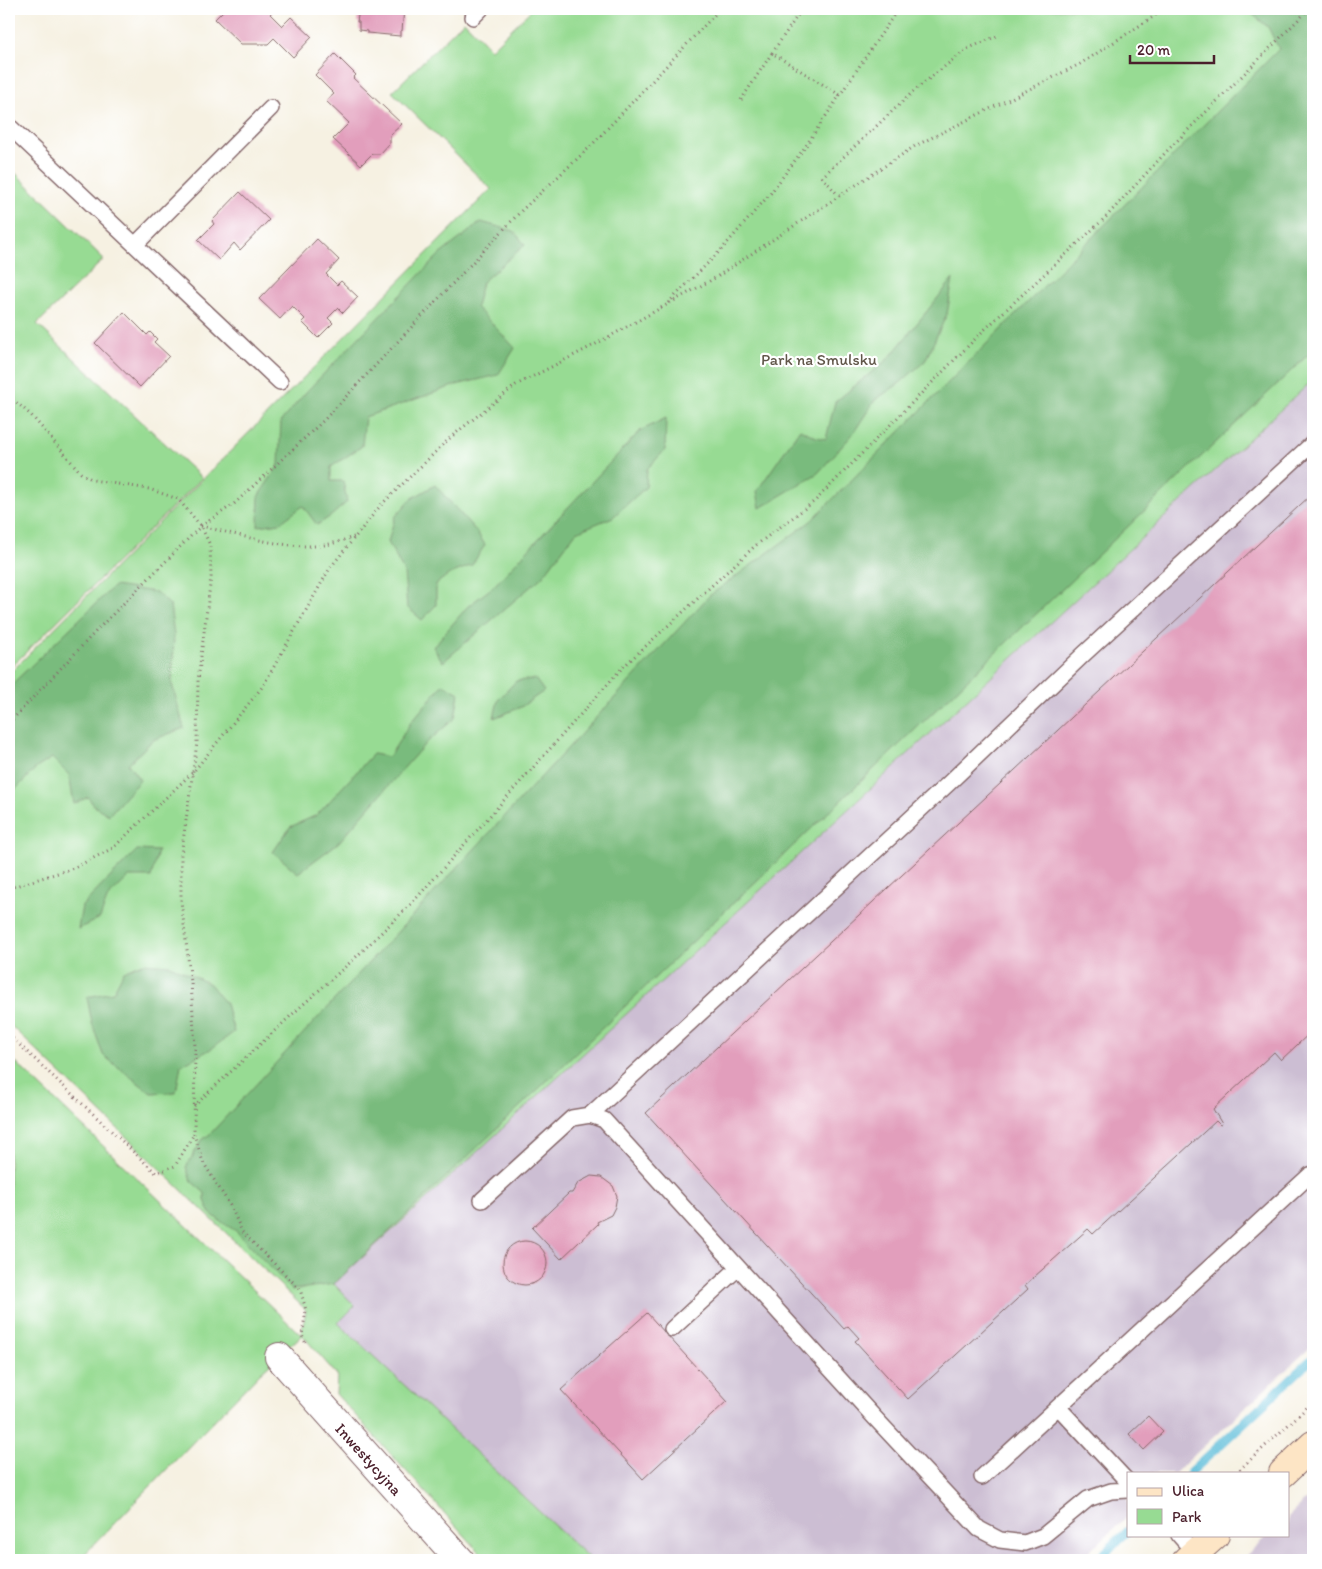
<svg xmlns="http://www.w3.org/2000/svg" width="1322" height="1569" font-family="Itim,sans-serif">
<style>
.industrial{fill:#ccbed3}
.green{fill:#97db93;stroke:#707d5f}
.forest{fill:#79bb7d;stroke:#626d54}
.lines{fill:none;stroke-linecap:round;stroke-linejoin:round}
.stream{stroke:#5abcd8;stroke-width:9}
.building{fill:#e29ebc}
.lane-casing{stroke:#86686b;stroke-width:18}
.street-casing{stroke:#86686b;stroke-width:30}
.secondary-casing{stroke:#86686b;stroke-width:30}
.path{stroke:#86686b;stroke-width:3;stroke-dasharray:1 4;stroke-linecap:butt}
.lane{stroke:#fff;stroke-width:15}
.street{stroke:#fff;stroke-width:28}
.secondary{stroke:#fde5c5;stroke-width:28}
.labels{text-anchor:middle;stroke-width:4.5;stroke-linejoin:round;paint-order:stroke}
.park-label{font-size:16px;fill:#61574a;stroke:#fff}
.street-label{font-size:16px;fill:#4a1f2b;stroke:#fff}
</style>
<rect width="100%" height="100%" fill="#fff"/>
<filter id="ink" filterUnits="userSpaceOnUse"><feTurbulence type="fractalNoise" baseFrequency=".02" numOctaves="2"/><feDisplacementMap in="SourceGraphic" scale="10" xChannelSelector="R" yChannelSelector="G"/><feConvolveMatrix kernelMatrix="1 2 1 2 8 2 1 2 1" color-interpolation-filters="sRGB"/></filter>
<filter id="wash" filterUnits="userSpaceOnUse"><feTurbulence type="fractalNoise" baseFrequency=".0096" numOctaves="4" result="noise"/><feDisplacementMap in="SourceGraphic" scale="20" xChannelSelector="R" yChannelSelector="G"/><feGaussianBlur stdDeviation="1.12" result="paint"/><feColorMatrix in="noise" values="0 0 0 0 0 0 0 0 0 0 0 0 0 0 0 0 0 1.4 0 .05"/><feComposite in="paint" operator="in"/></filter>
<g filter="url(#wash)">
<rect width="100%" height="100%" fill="#f6f1e2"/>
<path class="industrial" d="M1313,380v965l-138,128h-47v43l-48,44h-489l-254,-237 -3,-39z
M1313,1493v67h-72l27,-25h20v-18z"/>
<path class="green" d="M532,9h781v371l-979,904 21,22 -17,17 253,237h-104l-151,-166 1,-19 -35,-40 -42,38 -181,187h-70v-504l292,279 5,-25 -297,-286v-350l482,-485 -99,-97 72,-71 27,28z
M9,167l95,92 -67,65 165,154 -193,191z"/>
<path class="forest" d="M1246,9h67v341l-979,934 -42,6 -56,-59 -16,-10 -10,-8 -5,-13v-7l-14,-12 -5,-14 16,-27 8,-6 499,-538 102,-75 468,-472 -11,-22z
M481,222l33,9 11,14 -43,37 -6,25 39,41 -17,27 -42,10 -91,32 -3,29 -31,21v14h12l4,21 -16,14 -14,9 -14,-19 -23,17 -22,3 1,-31 20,-30 2,-44 26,-30 132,-136z
M953,279l-6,35 -22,47 -25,22 -25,17 -23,35 -34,38 -58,35 -3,-17 43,-62 16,8 10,2 9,-37 54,-44z
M666,418l-1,32 -18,19 -1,18 -33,30 -37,15 -33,44 -100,86 -10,-15 35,-41 25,-19 147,-156z
M435,485l42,47 8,13 -13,20 -24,10 -12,9v21l-14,15 -15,-13 -3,-35 -16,-30 7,-25 16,-18z
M114,586l42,6 14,13 4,30 -2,49 12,44 -31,12 -25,24 12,16 -31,35 -15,-9 -6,-9 -14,7 -5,-29 -17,-17 -17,11 -20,21 -6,-3v-100z
M535,679l9,12 -23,16 -27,11 4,-18 18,-19z
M443,684l16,9 -4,25 -30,26 -87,99 -40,30 -25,-21 17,-25 27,-12 56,-61 16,3 22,-35z
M137,850l21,1 -7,26h-22l-21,20 -8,21 -22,11 4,-23z
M143,963l27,2 40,19 16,20 8,28 -23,17 -30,16 -5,27 -25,1 -48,-38 -11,-32 -5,-26 26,-5 11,-21z"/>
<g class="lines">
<path class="stream" d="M1190,1473l123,-115
M1097,1560l31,-29"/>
</g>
<g id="blocks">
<path class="building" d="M225,9h50l-5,5 12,12 9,-9 21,20 -19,20 -19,-19 -6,6h-27l-26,-25z
M359,9h45l-2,22h-2v5l-33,-3v-2l-8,-1v-8h-2z
M335,54l21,21 -3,3 49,46 -12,11v8l-10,11h-8l-11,11 -28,-26 16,-16 -23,-22 8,-7 -19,-19z
M240,192l29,28 -29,30 -6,-7 -15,17 -21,-20 16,-16 -2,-3z
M317,239l22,21 -13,14 11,11 4,-4 17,16 -15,16 -5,-5 -10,10 5,5 -15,15 -16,-16 3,-3 -13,-13 -12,13 -21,-20z
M124,312l23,23 3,-3 7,7 -3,3 15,14 -29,31 -45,-44z
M1313,493v537l-32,30 -7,-8 -61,57 9,15 -2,1 -4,-4 -123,113 -5,-5 -63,56 3,4 -120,110 -53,-58 4,-3 -11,-12 -4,3 -198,-216z
M591,1176l10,1 12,9 4,10 -2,11 -4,8 -14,7 1,2 -37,35 -29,-31 37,-35h3l6,-10z
M503 1263a22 22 0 1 1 44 0a22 22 0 1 1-44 0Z
M647,1313l80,88 -84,78 -82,-89z
M1148,1416l15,16 -19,18 -15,-16z"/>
</g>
</g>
<g filter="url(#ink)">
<use href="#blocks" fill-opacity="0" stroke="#86686b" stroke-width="1"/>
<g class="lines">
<defs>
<path id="lane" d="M473,17l8,-8
M9,126l271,256
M135,245l136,-137
M590,1115l359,-332 135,-129 229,-211
M482,1200l90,-82 18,-3 14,5 271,298 104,111 21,11 25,3 18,-7 45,-37 23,-8 17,-1
M672,1329l66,-61
M1058,1407l70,75
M982,1477l328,-302 3,-1
M1179,1535l16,18"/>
<path id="street" d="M279,1357l181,203"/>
<path id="secondary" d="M1283,1473l30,-28
M1187,1560l28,-25"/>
</defs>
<use href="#lane" class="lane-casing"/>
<use href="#street" class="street-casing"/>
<use href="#secondary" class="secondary-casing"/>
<path class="path" d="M772,53l30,-44
M741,100l31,-47 68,42
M839,196l-17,-19 94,-88 51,-40 30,-13
M668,303l54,-54 48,-55 35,-47 93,-138
M9,396l22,19 50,58 12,7 56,9 29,10 23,27 9,19 1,32 -13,103 -1,63 -16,112v46l10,81 4,65 -1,87 9,28 28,45 11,25 58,57 6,21 -4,25 3,7
M201,526c35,8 72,20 108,20 16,1 31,-5 45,-9
M9,723l90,-95 102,-102 33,-22 89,-83 199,-211 68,-63 130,-138
M9,888l65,-20 39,-20 81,-77 69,-85 67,-118 51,-63 70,-68 65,-52 78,-40 121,-67 200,-132 165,-82 73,-47 10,-8
M9,1035l147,138 19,-7 19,-32
M194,1106l103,-96 57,-51 59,-57 210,-235 132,-121 61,-46 166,-168 124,-115 61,-66 142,-142
M1236,1473l77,-71"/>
<use href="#lane" class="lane"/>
<use href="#street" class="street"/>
<use href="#secondary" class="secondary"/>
</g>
</g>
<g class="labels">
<g class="park-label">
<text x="819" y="365">Park na Smulsku</text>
</g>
<g class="street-label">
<text transform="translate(369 1459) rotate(48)" y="6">Inwestycyjna</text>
</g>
</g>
<rect width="1322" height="1569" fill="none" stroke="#fff" stroke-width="30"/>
<rect x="1127" y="1472" width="162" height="65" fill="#ffffff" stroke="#b7a5aa"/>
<rect x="1137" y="1488" width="25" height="8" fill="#fde5c5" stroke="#b7a5aa"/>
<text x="1172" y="1496" font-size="15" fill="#4a1f2b">Ulica</text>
<rect x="1137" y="1509" width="25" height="15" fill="#97db93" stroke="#b7a5aa"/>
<text x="1172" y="1522" font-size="15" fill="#4a1f2b">Park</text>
<path d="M1130 55v8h84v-8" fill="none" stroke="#4a1f2b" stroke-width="2.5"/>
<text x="1137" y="55" font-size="15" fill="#4a1f2b" stroke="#ffffff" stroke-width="4" paint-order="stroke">20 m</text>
</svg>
